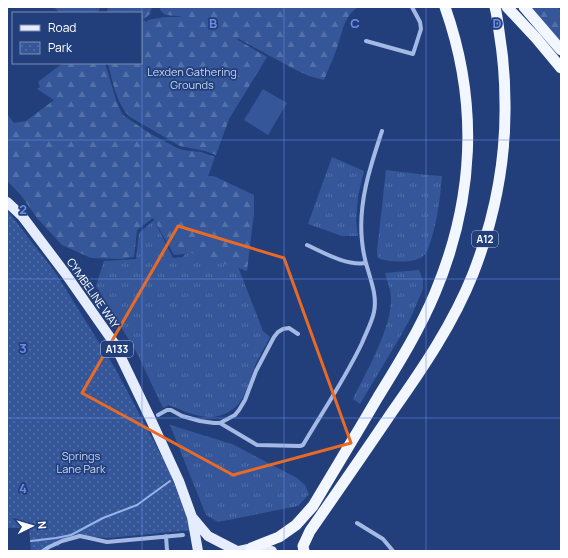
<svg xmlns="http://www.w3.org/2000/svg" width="568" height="558" font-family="Manrope,sans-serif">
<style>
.grass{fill:url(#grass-tufts)}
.forest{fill:url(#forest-firs)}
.park{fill:url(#park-dots)}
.pitch{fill:#355799}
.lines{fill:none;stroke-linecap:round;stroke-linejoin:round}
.stream{stroke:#98b4e7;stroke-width:2}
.minor{stroke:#a4bae5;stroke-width:4}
.primary{stroke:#e5ecfd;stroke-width:10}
.trunk{stroke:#f2f6fe;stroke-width:11}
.marked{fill:none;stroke:#ea6a24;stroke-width:3;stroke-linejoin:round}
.grid{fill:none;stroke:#6c8ce6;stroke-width:1;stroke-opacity:0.55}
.labels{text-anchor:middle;stroke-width:3.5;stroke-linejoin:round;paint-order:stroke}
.shield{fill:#223f7b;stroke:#bdc5d7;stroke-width:1}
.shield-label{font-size:10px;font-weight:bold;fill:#fff}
.park-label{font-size:11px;fill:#c7d7f4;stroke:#223f7b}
.street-label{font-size:11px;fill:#fff;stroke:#223f7b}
.grid-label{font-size:13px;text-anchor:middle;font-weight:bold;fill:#6c8ce6;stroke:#223f7b;stroke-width:3.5;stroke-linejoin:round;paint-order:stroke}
</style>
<defs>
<pattern id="grass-tufts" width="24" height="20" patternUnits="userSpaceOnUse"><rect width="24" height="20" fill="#355799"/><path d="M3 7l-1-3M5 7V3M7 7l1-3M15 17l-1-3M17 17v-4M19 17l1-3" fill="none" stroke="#5370a8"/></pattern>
<pattern id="forest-firs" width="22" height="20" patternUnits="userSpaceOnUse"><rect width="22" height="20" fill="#355799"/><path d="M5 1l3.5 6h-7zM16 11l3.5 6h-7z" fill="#5370a8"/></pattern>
<pattern id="park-dots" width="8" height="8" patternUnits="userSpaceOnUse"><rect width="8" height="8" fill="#355799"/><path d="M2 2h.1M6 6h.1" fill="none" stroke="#5370a8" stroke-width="1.8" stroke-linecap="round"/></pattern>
</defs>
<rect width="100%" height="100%" fill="#223f7b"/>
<path class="grass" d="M332,157l32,14 -6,25 -2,25 2,15h-16l-34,-12z
M386,170l41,5 15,1c-2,23 -4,41 -11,64 -2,6 -3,12 -8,16 -8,8 -36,6 -45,2l-1,-7z
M154,220l19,38 10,-1 15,-21 37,23 28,72 7,6c-4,8 -9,16 -13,24 -5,11 -7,24 -13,34 -4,8 -7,12 -14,16 -20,13 -41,2 -61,-6l-6,3 -26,-55 -41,-67 8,-25 32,-2 3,-26z
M419,270l4,10v9l-12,28 -11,20 -40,67 -7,-5c13,-27 38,-69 38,-100 0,-9 -4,-18 -6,-26z
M170,425l62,19 65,34 8,7 4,9 -11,12 -80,16 -12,-7z"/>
<path class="forest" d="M54,7h46l-2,6h-38z
M108,7h44l-2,7 -7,6 4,2 1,-2 16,-3h18c-10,-3 -18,2 -23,-10h199c-14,9 -16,26 -21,41 -4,11 -9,22 -13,32l-15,-4 -15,-7 -57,-31 1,2 29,17 -38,62 -13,36 -11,-4 -25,-5 -50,-29c-13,-12 -18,-37 -22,-54h33v-41l1,-1h-1v-8h-34z
M527,7h31l3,4v33z
M63,63h42l11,37 6,14 2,2 27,18 26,14 6,2 18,2 14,5 -7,19 8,1 38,18v18l-7,58 -55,-18 -18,2 -21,-37 -16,12 -3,27 -14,2 -29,-1 -29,-13 -25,-27 -17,-24 -13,-13v-67l7,9 12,-2 28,-21 -17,-11 3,-2 -2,-5z"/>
<path class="park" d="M7,210l48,62 60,96 54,102 23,60 -84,8 -25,-2 -22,6 -2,4 -10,1 -6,4h-12l-2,-23h-22z"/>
<path class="pitch" d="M263,89l24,14 -19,32 -24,-15z"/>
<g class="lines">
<path class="stream" d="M31,541l25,-3 15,-3 32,-17 34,-13 33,-24"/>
<path class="minor" d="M366,41l47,13 8,-25 -1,-7 -8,-15
M307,245c17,8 40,21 59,18
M158,415l9,-5h4l11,6 18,5 14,2h6l15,-8 4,-5 6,-10 11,-29 18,-34 4,-5 5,-3 6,-1 9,6
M220,423l37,22 43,1 3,-1c20,-34 42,-66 59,-102 4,-10 10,-21 12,-31 3,-15 -2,-28 -6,-42 -3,-9 -5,-19 -6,-29 -4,-38 8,-74 20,-110
M357,523l26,16 10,12
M166,536l1,14
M43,551l6,-4 13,-6 18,-5 27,6 76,-7"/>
<path class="primary" d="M7,202l15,14 43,57 49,70 37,77 28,61 13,36 6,34
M192,517l16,19 29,15
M238,551c12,-3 22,-3 34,0"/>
<path class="trunk" d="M507,7l29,31 25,30
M524,7l37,43
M251,548l28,-11 17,-12 17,-19c22,-37 44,-73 65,-109 21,-34 42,-68 57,-104 39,-93 44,-190 10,-286
M304,551l-1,-5 7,-15c28,-40 55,-79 82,-119 31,-44 61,-88 81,-138 21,-54 33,-113 32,-171 0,-24 -2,-48 -6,-72 -1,-8 -2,-16 -4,-24"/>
</g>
<path class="marked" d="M178,226l106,32 67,185 -118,32 -151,-82z"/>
<path class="grid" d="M142,7v544M284,7v544M426,7v544M7,140h554M7,279h554M7,418h554"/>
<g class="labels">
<g class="shield">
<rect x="472" y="231" width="26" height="16" rx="3"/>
<rect x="101" y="341" width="32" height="16" rx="3"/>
</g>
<g class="shield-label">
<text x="485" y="243">A12</text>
<text x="117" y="353">A133</text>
</g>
<g class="park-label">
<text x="192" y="76">Lexden Gathering<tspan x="192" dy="13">Grounds</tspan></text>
<text x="81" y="460">Springs<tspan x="81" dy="13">Lane Park</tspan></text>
</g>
<g class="street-label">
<text transform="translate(93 293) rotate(55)" y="4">CYMBELINE WAY</text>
</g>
</g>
<g class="grid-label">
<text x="213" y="28">B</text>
<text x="355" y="28">C</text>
<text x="497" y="28">D</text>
<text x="23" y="214">2</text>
<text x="23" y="353">3</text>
<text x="23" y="493">4</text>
</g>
<rect width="568" height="558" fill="none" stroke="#ffffff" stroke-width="16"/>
<rect x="12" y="12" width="130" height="52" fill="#223f7b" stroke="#7a8cb0"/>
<rect x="20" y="25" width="20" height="6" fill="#e5ecfd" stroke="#7a8cb0"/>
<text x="48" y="32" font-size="12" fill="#ffffff">Road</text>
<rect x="20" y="42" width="20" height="12" fill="url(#park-dots)" stroke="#7a8cb0"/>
<text x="48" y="52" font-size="12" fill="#ffffff">Park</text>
<g transform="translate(32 526) rotate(85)" stroke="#223f7b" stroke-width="3" paint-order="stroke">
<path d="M0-3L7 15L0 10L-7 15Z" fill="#ffffff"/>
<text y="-6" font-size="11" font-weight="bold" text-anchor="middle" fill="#ffffff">N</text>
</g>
</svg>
